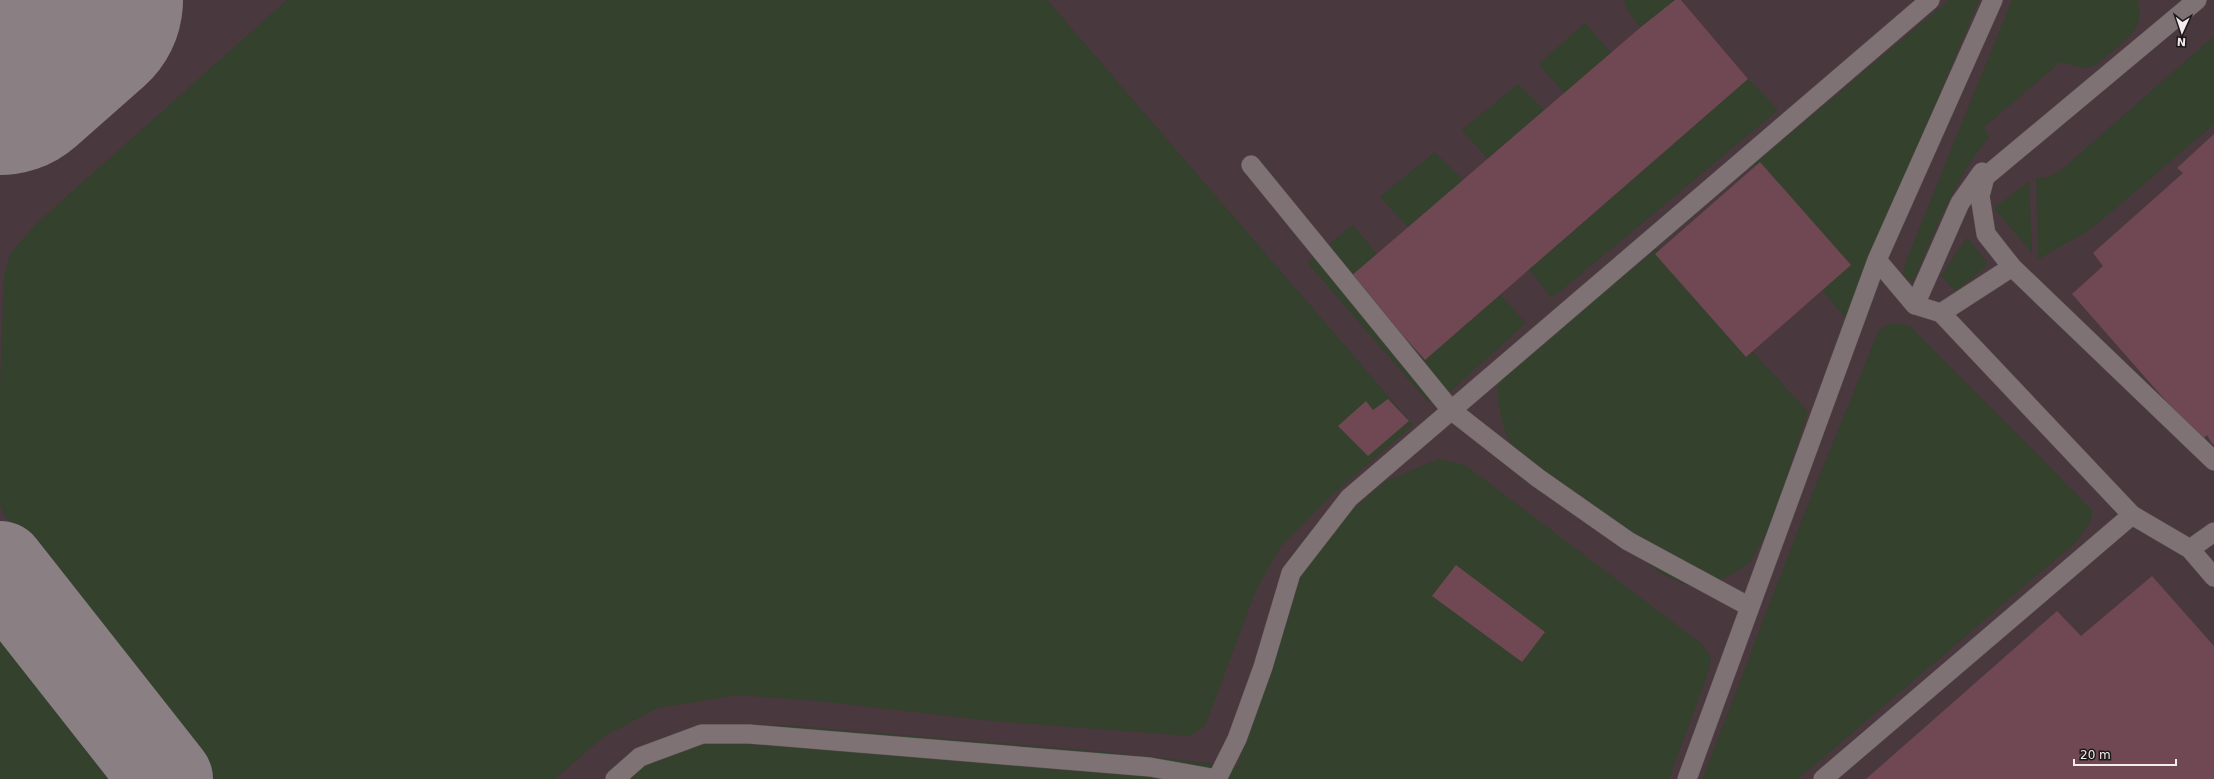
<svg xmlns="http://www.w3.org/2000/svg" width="2214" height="779" font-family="'DejaVu Sans',sans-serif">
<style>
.built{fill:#49383d}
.green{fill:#33412d}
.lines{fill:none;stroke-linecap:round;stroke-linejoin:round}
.taxiway{stroke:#8a7f82;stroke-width:92}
.runway{stroke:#8a7f82;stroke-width:230}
.building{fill:#6f4853}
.lane-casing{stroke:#574d4f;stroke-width:20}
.lane{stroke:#7f7275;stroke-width:19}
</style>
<rect width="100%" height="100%" fill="#392d30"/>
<path class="built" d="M0,0h2214v779h-2214z"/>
<path class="green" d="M287,0h760l366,425 -79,68 -53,53 -25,44 -51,136 -15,10 -197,-15 -174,-20 -80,-6 -82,13 -54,29 -48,42h-340l-200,-248 -14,-22 -1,-5v-117l4,-111 6,-22 27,-31z
M1624,0h51l-34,27 -14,-17z
M1949,0h30l-133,318 -30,-35 -62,-119z
M2012,0h126c1,8 3,16 0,24 -3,10 -37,39 -48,43 -9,2 -21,-3 -30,-5l-76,65 5,10c-35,41 -54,96 -76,145l-10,-6 3,-15z
M1585,23l26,30 -47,40 -25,-29z
M2214,36v88l-104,89 -24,19 -48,27 -2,-81 12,-1 12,-6z
M1748,79l30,31 -226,188 -23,-29z
M1518,84l26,26 -56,49 -26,-29z
M1435,152l28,28 -55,47 -28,-30z
M2029,181l3,72 -38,-45z
M1353,225l24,29 122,40 27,29 -84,76 -14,3 -121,-140z
M1967,238l20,24 -2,5 -29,24 -15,-15z
M1657,248l151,164 -38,115 -21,37 -24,14 -24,8 -18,-2 -21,-10 -120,-88 -31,-40 -9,-24 -4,-23v-19z
M1896,323l14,3 183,185 -3,11 -14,20 -278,237h-96c31,-76 58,-152 88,-228 28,-74 59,-146 88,-219l9,-7z
M1439,459l26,6 238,180 8,13 -4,18 -38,103h-1061l129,-53 45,-1 323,27 134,14v-41l53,-138 34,-53 58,-52z
M0,602l129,162 8,15h-137z"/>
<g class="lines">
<path class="taxiway" d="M0,567l167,212"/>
<path class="runway" d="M0,60l68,-60"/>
</g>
<path class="building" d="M1675,0h6l67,79 -323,281 -75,-83 291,-250z
M2214,134v309l-1,2 -6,-10 -6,6 -129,-147 31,-28 -10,-13 90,-80 -6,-5z
M1760,162l91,103 -105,92 -91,-103z
M1388,399l21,22 -41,35 -30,-30 28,-25 7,9z
M1456,565l89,67 -23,30 -90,-66z
M2152,576l62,70v133h-348l191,-168 24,25z"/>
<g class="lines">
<defs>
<path id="lane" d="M2197,0l-212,177 -5,19 6,38 26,33 202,194
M1251,165l200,245 87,68 90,63 122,66
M1877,260l38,45 26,8 191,202 58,34 24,28
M1915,305l45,-102 22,-31
M1941,313l71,-46
M2190,549l24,-17
M615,779l25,-22 62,-23h47l401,33 67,12 20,-40 26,-72 28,-94 58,-75 581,-498
M1687,779l190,-519 116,-260
M1823,779l309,-264"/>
</defs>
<use href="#lane" class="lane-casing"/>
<use href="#lane" class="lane"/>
</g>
<g transform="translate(2182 32) rotate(183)" stroke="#1c1718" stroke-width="3" paint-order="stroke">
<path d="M0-3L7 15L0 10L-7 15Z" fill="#f3ebed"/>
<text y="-6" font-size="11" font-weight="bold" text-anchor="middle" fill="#f3ebed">N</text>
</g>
<path d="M2074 759v6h102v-6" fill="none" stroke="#f3ebed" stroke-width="2"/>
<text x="2080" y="759" font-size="12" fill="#f3ebed" stroke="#1c1718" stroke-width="3" paint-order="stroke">20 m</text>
</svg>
